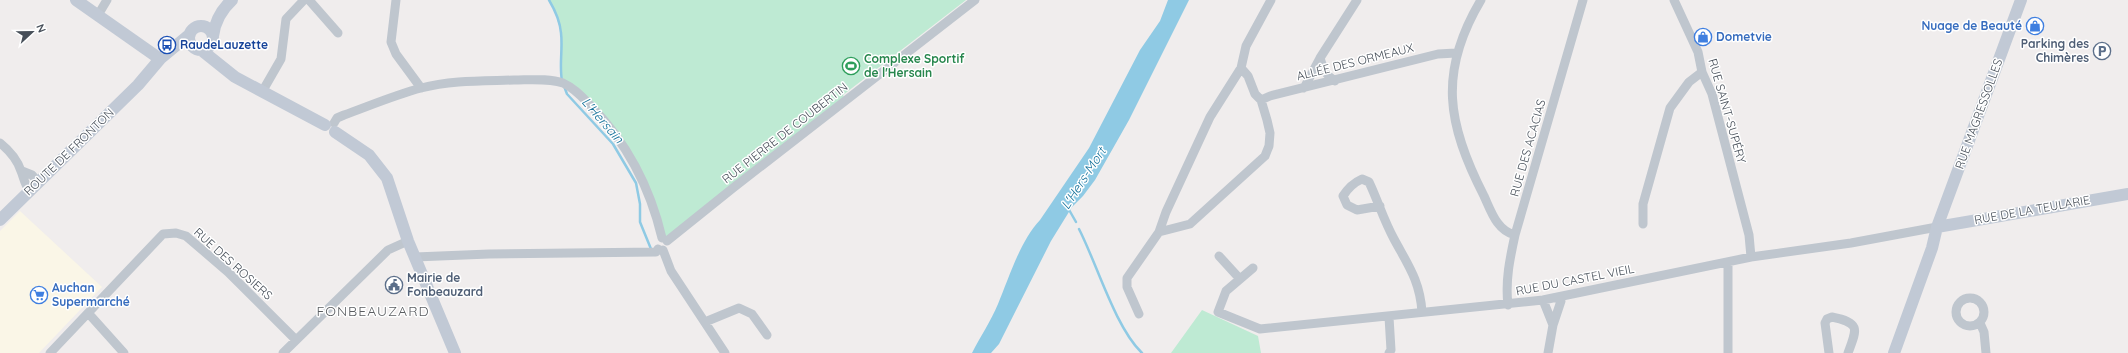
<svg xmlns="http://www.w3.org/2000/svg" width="2128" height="353" font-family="Quicksand,sans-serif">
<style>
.commercial{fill:#faf6e7}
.green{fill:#beead3}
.water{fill:#8fcae4}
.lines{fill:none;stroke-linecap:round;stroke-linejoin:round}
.stream{stroke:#8fcae4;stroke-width:2.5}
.street{stroke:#bfc6ce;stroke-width:9}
.secondary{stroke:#c1c9d5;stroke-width:12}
.labels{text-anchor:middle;stroke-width:3;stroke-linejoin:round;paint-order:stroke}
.shop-label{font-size:12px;font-weight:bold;fill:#366cbe;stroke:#fff;text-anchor:start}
.service-label{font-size:12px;font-weight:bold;fill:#4e5e75;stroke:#fff;text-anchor:end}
.transit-label{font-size:12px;font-weight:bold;fill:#164399;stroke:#fff;text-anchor:start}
.leisure-label{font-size:12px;font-weight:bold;fill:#27864d;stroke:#fff;text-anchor:start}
.street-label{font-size:12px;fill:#474f59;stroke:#fff}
.water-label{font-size:13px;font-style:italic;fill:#18739b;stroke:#fff}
.quarter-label{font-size:14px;letter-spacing:1px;fill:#5a5d61;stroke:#fff}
</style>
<rect width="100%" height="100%" fill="#f0eded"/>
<path class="commercial" d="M20,211l82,76 -63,66h-39v-122z"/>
<path class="green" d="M549,0h417l-123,95 3,6 -179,140 -12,-30 -38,-75 -54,-53 -3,-22 1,-28 -6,-21z
M1202,310l56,26 3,17h-90z"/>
<path class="water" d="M1168,0h21l-60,120 -34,60 -12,16 -11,11 -21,34 -52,103 -8,9h-19c8,-16 19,-32 26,-49 11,-26 22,-63 42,-84l49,-72 51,-98 20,-29z"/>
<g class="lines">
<path class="stream" d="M549,0c6,10 11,21 12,33 2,16 -2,32 1,48
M564,86l3,8 46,50 23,39 4,21v18l11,27
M1068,208l8,14
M1079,229c18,35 36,98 63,124"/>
<path class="street" d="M309,0l29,33
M396,0l-5,42 5,12 25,34
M1481,0c-43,72 -34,124 3,196 7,15 13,35 31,39
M1674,0l24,52 4,20 10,22 37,141 2,22
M98,15l9,-15
M1320,58c3,10 5,17 15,23
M1304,88l16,-30 37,-58
M262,92l19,-33 5,-40 18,-19
M1261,100l9,-4 168,-42 18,-1
M334,123l3,-5 7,-3c25,-9 51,-20 77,-27 30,-8 62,-7 93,-8 15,0 35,-2 49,3 11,5 19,14 28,23 36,37 59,81 71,132
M0,143c10,8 17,16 21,28 3,7 3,13 9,20
M22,171l10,4 6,7
M1380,206l-23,4 -10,-5 -4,-9c5,-8 10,-13 19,-17l7,3c9,19 15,39 25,57 14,26 26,42 28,73
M1643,224v-20l27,-96 19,-26 13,-10
M1159,232l31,-8 75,-68 4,-10 1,-13 -3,-13 -6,-20 -6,-6 -7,-18 -7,-8
M667,241l66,-53 242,-188
M663,250l8,21 54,82
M1219,256l21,23
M415,257l74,-3 167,-2 2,-3
M1253,268l-27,23 -8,21 42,17 283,-29 208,-43 100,-14 86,-16
M1956 312a14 14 0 1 1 28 0a14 14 0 1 1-28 0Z
M1543,300l10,25
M1508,305c-3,-24 2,-47 7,-70l68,-235
M89,314l35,39
M1139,314l-12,-27v-9l32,-46 7,-20 44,-95 31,-49 5,-22 25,-46
M1389,317l2,33 -2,3
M705,322l34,-14 13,6 15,21
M1980,323l4,9 2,21
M50,353l113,-119 13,-1 10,3 42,36 68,68
M283,353l105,-103 20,-9
M1548,353l5,-28 8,-24 -1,-4
M1728,353v-91
M1829,353l-4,-30 2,-4 5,-2c29,6 25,12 16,36"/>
<path class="secondary" d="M76,0l84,59
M189 38a12 12 0 1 1 24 0a12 12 0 1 1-24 0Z
M213,36c2,-15 8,-26 19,-36
M200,49l35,28 90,48
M335,132l34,23 18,23 21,63 47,112
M0,220l138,-135 22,-26 30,-25
M1937,227l191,-33
M1894,353l38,-105 5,-21 84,-227"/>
</g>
<defs>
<symbol id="shop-ring" viewBox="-11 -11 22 22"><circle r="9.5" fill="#fff" stroke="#3f7fe0" stroke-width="1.5"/><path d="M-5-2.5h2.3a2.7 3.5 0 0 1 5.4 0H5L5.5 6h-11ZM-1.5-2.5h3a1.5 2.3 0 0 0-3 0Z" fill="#3f7fe0"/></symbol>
<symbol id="bus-ring" viewBox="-11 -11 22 22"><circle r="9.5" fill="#fff" stroke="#1a4fb4" stroke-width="1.5"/><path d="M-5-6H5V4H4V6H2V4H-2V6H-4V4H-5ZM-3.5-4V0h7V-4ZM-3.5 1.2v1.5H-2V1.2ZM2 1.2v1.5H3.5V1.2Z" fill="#1a4fb4"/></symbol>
<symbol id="parking-ring" viewBox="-11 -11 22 22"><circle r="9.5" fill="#fff" stroke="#5c6f8a" stroke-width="1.5"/><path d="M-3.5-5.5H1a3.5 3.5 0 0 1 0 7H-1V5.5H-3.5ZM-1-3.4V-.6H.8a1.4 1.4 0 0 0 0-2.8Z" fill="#5c6f8a"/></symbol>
<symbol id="stadium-ring" viewBox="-11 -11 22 22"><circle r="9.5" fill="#fff" stroke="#2e9e5b" stroke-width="1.5"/><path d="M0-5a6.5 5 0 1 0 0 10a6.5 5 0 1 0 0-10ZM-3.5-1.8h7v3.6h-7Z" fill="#2e9e5b"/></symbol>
<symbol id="civic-ring" viewBox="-11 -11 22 22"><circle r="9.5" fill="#fff" stroke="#5c6f8a" stroke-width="1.5"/><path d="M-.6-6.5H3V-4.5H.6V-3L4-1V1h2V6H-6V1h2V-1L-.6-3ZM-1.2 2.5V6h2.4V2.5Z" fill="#5c6f8a"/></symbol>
<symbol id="supermarket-ring" viewBox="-11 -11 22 22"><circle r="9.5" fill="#fff" stroke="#3f7fe0" stroke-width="1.5"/><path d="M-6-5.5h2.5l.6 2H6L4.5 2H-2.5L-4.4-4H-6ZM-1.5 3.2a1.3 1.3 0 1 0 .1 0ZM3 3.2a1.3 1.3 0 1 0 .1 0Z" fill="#3f7fe0"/></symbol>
</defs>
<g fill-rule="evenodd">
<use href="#shop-ring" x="2025" y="16" width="20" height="20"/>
<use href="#shop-ring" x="1693" y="27" width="20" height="20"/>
<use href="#bus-ring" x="157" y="35" width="20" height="20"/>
<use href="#parking-ring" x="2092" y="41" width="20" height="20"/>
<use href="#stadium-ring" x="841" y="56" width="20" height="20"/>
<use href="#civic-ring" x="384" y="275" width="20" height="20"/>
<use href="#supermarket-ring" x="29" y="285" width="20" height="20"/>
</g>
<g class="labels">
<g class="shop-label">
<text x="2022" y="30" text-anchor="end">Nuage de Beauté</text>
<text x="1716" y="41">Dometvie</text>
<text x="52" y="292">Auchan<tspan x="52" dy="14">Supermarché</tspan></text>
</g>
<g class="service-label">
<text x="2089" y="48">Parking des<tspan x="2089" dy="14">Chimères</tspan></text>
<text x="407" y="282" text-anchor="start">Mairie de<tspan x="407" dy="14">Fonbeauzard</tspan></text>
</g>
<g class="transit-label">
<text x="180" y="49">RaudeLauzette</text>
</g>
<g class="leisure-label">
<text x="864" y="63">Complexe Sportif<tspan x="864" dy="14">de l'Hersain</tspan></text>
</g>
<g class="street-label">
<text transform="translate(1355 62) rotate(-14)" y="4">ALLÉE DES ORMEAUX</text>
<text transform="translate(1727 111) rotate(74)" y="4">RUE SAINT-SUPÉRY</text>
<text transform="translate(1979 114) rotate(-70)" y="4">RUE MAGRESSOLLES</text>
<text transform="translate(785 133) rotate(-38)" y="4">RUE PIERRE DE COUBERTIN</text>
<text transform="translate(1528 148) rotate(-74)" y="4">RUE DES ACACIAS</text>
<text transform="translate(69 152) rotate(-44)" y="4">ROUTE DE FRONTON</text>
<text transform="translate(2032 210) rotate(-10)" y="4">RUE DE LA TEULARIE</text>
<text transform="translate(233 264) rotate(42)" y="4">RUE DES ROSIERS</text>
<text transform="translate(1575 280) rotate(-11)" y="4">RUE DU CASTEL VIEIL</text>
</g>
<g class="water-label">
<text transform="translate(603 120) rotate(49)" y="5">L'Hersain</text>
<text transform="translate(1083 178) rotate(-57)" y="5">L'Hers-Mort</text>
</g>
<g class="quarter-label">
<text x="373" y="316">FONBEAUZARD</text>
</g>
</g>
<g transform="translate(32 32) rotate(68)" stroke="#ffffff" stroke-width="3" paint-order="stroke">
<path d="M0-3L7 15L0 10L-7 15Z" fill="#474f59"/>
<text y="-6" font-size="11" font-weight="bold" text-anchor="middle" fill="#474f59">N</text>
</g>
</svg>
